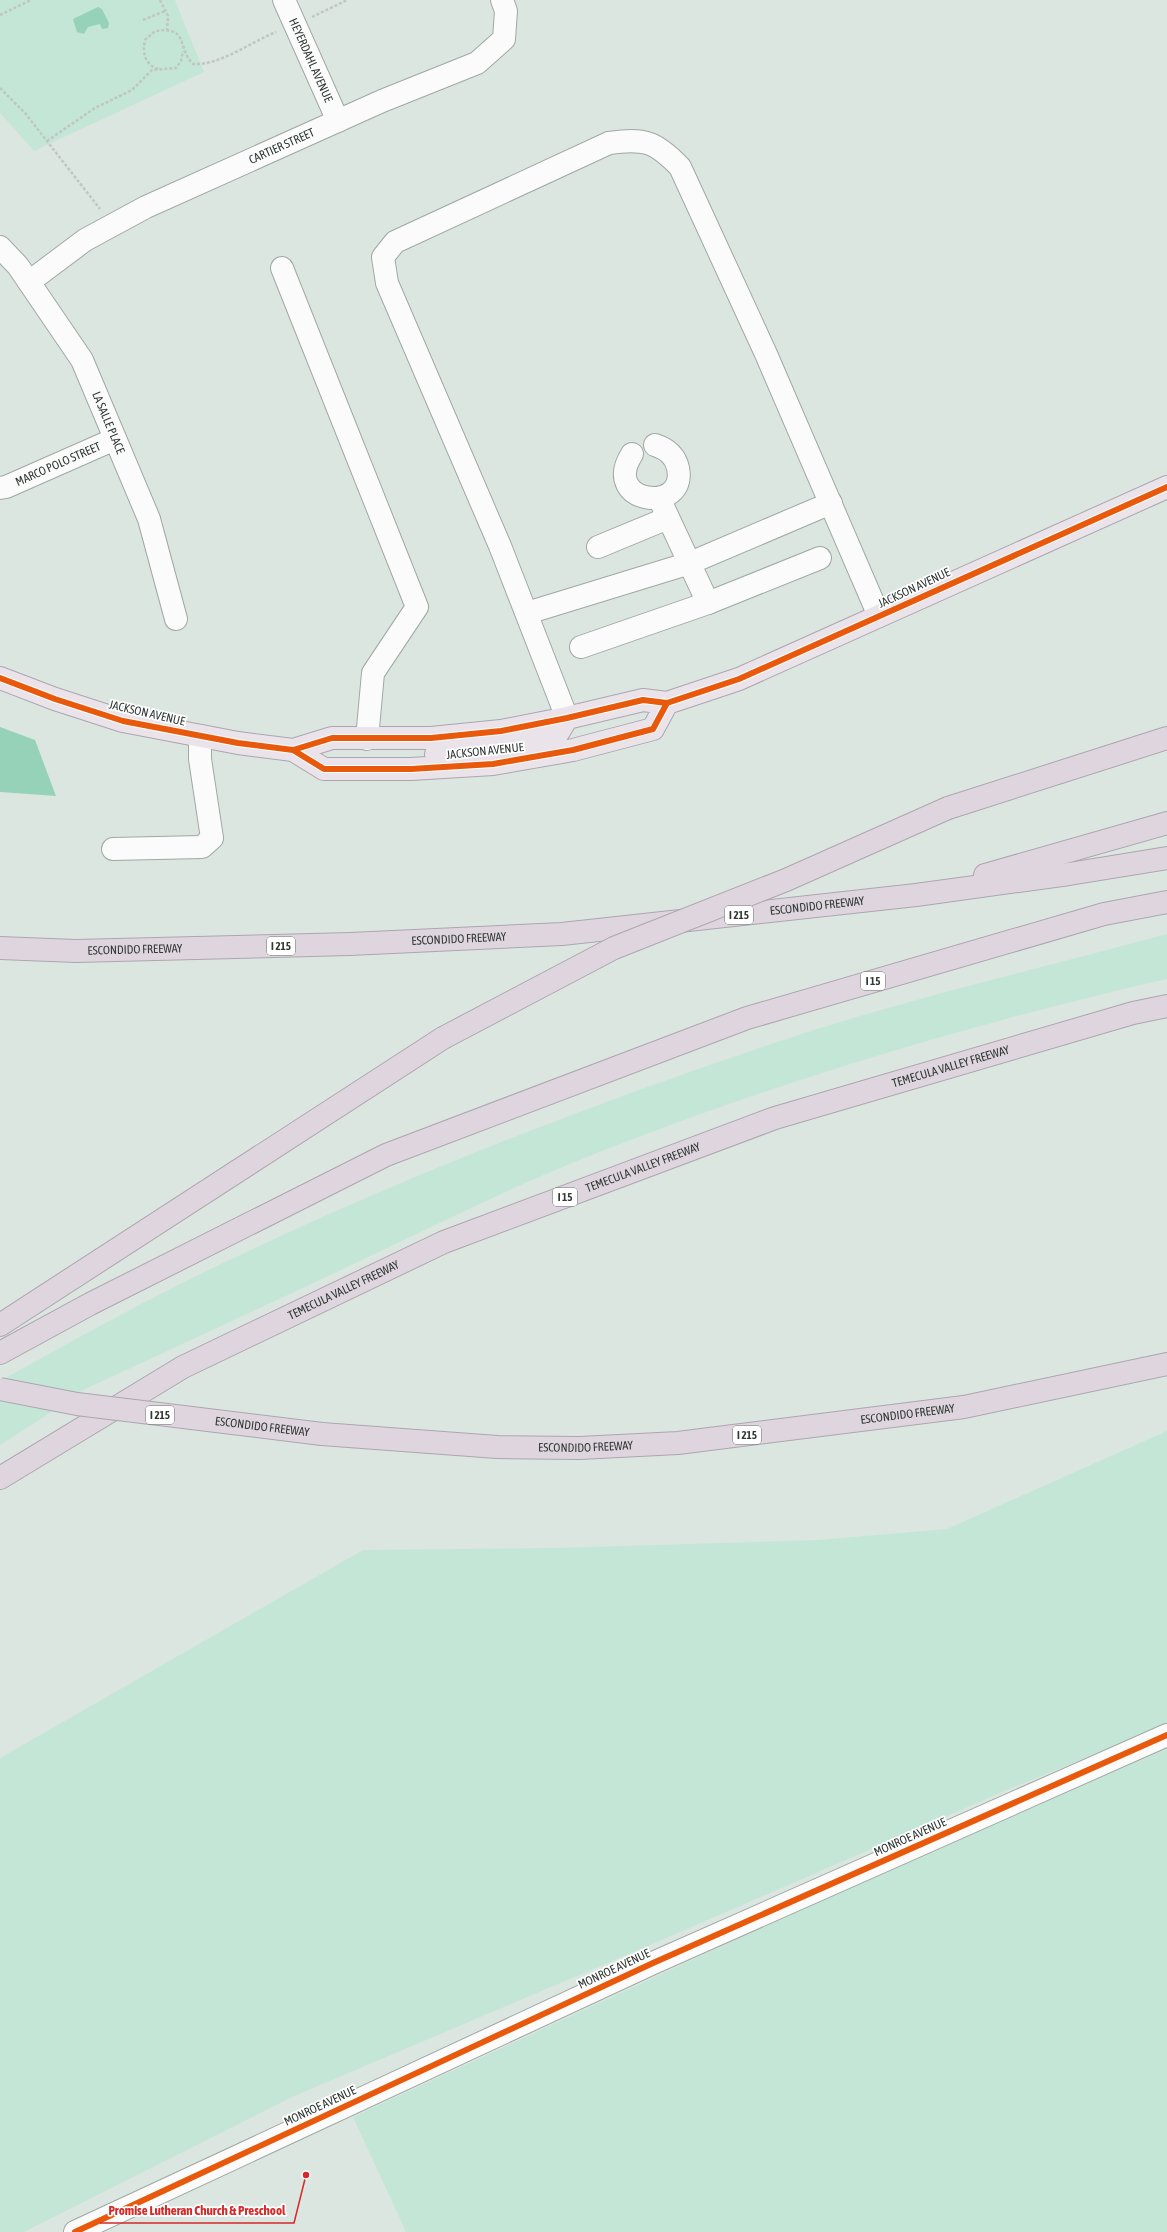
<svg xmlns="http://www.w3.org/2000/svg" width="1167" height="2232" font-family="'Asap Condensed',sans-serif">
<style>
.green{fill:#c4e6d7}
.water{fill:#95d2b8}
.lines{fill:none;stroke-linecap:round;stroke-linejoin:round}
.minor-casing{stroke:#a0a8a4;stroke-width:24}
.major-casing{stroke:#ada5ae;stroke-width:24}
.highway-casing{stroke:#ada5ae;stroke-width:24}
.path{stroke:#c1c5c3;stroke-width:2.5;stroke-dasharray:3 2;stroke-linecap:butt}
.minor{stroke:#fafbfa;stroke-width:22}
.major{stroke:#eae4ea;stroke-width:22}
.highway{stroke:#dfd5df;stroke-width:22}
.highway-bridge-casing{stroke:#ada5ae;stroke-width:24;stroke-linecap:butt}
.highway-bridge{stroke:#dfd5df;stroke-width:22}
.cycleway-casing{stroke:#fff;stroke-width:8}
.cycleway{stroke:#e8590c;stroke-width:6}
.labels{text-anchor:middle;stroke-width:3.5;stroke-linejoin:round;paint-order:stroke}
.shield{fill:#fff;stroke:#6f7472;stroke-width:1}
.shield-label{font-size:11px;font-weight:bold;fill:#313935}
.street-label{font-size:12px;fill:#313935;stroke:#fff}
.leader{fill:none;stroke:#d62828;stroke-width:1.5}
.callout-dot{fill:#d62828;stroke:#fff;stroke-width:1.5}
.callout-label{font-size:13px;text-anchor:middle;font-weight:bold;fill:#d62828;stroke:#fff;stroke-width:3.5;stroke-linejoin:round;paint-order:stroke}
</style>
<rect width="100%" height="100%" fill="#dce6e1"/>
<path class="green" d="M0,0h175l29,72 -170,79 -34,-38z
M1167,934v45c-192,44 -381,100 -565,172 -75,29 -148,65 -221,100 -103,49 -207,97 -311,145l-70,-15c74,-41 147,-82 223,-118 191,-91 390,-168 591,-233 117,-37 235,-64 353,-96z
M0,1395l64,9 -64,41z
M1167,1431v293l-167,69 -343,149 -365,155 -268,135h-24v-474l363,-208 190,-2 265,-8 129,-11z
M1167,1749v483h-761l-53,-115 507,-235z"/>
<path class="water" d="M98,7l4,2 7,14 -1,5 -6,1 -2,-5 -12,3 -4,7 -7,-2 -4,-13z
M0,727l35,13 21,56 -56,-4z"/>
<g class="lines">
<defs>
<g id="minor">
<path id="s1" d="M284,0l54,121"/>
<path id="s2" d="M0,247l18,19 64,94 67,159 27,100"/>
<path d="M282,268l135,339 -44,66 -6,66"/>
<path id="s3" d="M29,282l56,-42 61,-33 236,-106 95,-38 27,-24 2,-28 -4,-11"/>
<path d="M632,454c-32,50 56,61 46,14 -3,-13 -11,-19 -23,-23"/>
<path id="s4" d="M0,488l6,-1 109,-48"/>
<path d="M598,547l70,-29"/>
<path d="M708,603l112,-45"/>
<path d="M527,613l163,-50 141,-60"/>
<path d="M581,647l127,-44 -49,-105"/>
<path d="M567,718l-67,-172 -113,-263 -4,-26 12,-15 214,-99c35,-5 46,-2 71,24l86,187 113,262"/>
<path d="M113,849l89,-2 10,-9 -12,-79v-23"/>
<path d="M75,2232l578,-269 514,-228"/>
</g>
<path id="major" d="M0,678l55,21 68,22 115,22 55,7 39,-12h99l70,-7 66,-13 76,-18 24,3 72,-24 428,-192
M293,750l31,19h87l82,-5 80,-14 80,-21 14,-26
M436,754l108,-14 14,-7 9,-15"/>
<g id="highway">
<path d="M948,808l219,-70"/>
<path d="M985,875l182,-52"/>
<path id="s5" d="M0,948l76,3 274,-7 212,-10 354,-39 153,-21 98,-16"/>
<path d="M0,1325l443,-287"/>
<path d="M0,1353l90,-49 296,-149 361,-137 357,-104 63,-12"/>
<path id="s6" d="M322,1434l175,13 83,1 98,-5 286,-36 203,-43"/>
<path id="s7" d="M0,1478l183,-111 261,-125 331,-124 358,-105 34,-7"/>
</g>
</defs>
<use href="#minor" class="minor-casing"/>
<use href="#major" class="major-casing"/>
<use href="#highway" class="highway-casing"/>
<path class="path" d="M160,0l8,16 -1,14
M0,15l31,-15
M312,17l35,-17
M143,20l22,-9
M158,69c-13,-5 -16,-15 -13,-29l10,-9c35,-5 21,16 38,33 26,2 58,-22 83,-32
M0,88l25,25 75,96
M47,141l48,-33 37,-18 20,-20 24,-2 5,-7 2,-10"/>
<use href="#minor" class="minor"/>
<use href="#major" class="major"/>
<use href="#highway" class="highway"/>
<defs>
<g id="highway-bridge">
<path d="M443,1038l171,-90 172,-68 162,-72"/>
<path id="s8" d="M0,1389l77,15 245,30"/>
</g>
</defs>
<use href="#highway-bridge" class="highway-bridge-casing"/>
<use href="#highway-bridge" class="highway-bridge"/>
<defs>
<path id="cycleway" d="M0,678l55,21 68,22 115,22 55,7 39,-12h99l70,-7 66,-13 76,-18 24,3 72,-24 428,-192
M293,750l31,19h87l82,-5 80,-14 80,-21 14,-26
M75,2232l578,-269 514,-228"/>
</defs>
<use href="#cycleway" class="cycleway-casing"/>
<use href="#cycleway" class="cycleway"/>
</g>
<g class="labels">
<g class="shield">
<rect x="725" y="906" width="28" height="18" rx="3"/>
<rect x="267" y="937" width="28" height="18" rx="3"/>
<rect x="861" y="972" width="24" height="18" rx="3"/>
<rect x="553" y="1188" width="24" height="18" rx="3"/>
<rect x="146" y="1406" width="28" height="18" rx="3"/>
<rect x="733" y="1426" width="28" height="18" rx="3"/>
</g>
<g class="shield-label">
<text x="739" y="919">I 215</text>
<text x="281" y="950">I 215</text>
<text x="873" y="985">I 15</text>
<text x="565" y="1201">I 15</text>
<text x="160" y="1419">I 215</text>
<text x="747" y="1439">I 215</text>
</g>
<g class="street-label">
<text dy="4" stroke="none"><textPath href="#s1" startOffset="66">HEYERDAHL AVENUE</textPath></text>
<text dy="4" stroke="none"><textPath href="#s3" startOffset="288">CARTIER STREET</textPath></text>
<text dy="4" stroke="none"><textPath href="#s2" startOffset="208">LA SALLE PLACE</textPath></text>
<text dy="4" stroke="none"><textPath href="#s4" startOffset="63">MARCO POLO STREET</textPath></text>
<text transform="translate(914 588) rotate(-25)" y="4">JACKSON AVENUE</text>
<text transform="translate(147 713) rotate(13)" y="4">JACKSON AVENUE</text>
<text transform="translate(485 751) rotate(-6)" y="4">JACKSON AVENUE</text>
<text dy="4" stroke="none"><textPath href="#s5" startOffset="819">ESCONDIDO FREEWAY</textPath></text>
<text dy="4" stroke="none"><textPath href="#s5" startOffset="459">ESCONDIDO FREEWAY</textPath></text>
<text dy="4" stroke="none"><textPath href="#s5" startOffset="135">ESCONDIDO FREEWAY</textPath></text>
<text dy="4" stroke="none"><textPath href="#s7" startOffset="1040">TEMECULA VALLEY FREEWAY</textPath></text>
<text dy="4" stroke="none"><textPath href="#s7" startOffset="716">TEMECULA VALLEY FREEWAY</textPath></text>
<text dy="4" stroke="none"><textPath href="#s7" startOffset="392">TEMECULA VALLEY FREEWAY</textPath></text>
<text dy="4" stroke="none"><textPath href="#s6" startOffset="588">ESCONDIDO FREEWAY</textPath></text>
<text dy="4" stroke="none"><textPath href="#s8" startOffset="265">ESCONDIDO FREEWAY</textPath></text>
<text dy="4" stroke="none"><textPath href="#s6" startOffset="264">ESCONDIDO FREEWAY</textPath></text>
<text transform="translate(910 1837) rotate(-24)" y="4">MONROE AVENUE</text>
<text transform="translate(614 1969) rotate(-25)" y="4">MONROE AVENUE</text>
<text transform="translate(320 2106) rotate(-25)" y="4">MONROE AVENUE</text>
</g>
</g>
<path class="leader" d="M306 2175L294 2223H100"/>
<circle class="callout-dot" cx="306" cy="2175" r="4"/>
<g class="callout-label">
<text x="197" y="2215">Promise Lutheran Church &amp; Preschool</text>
</g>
</svg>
